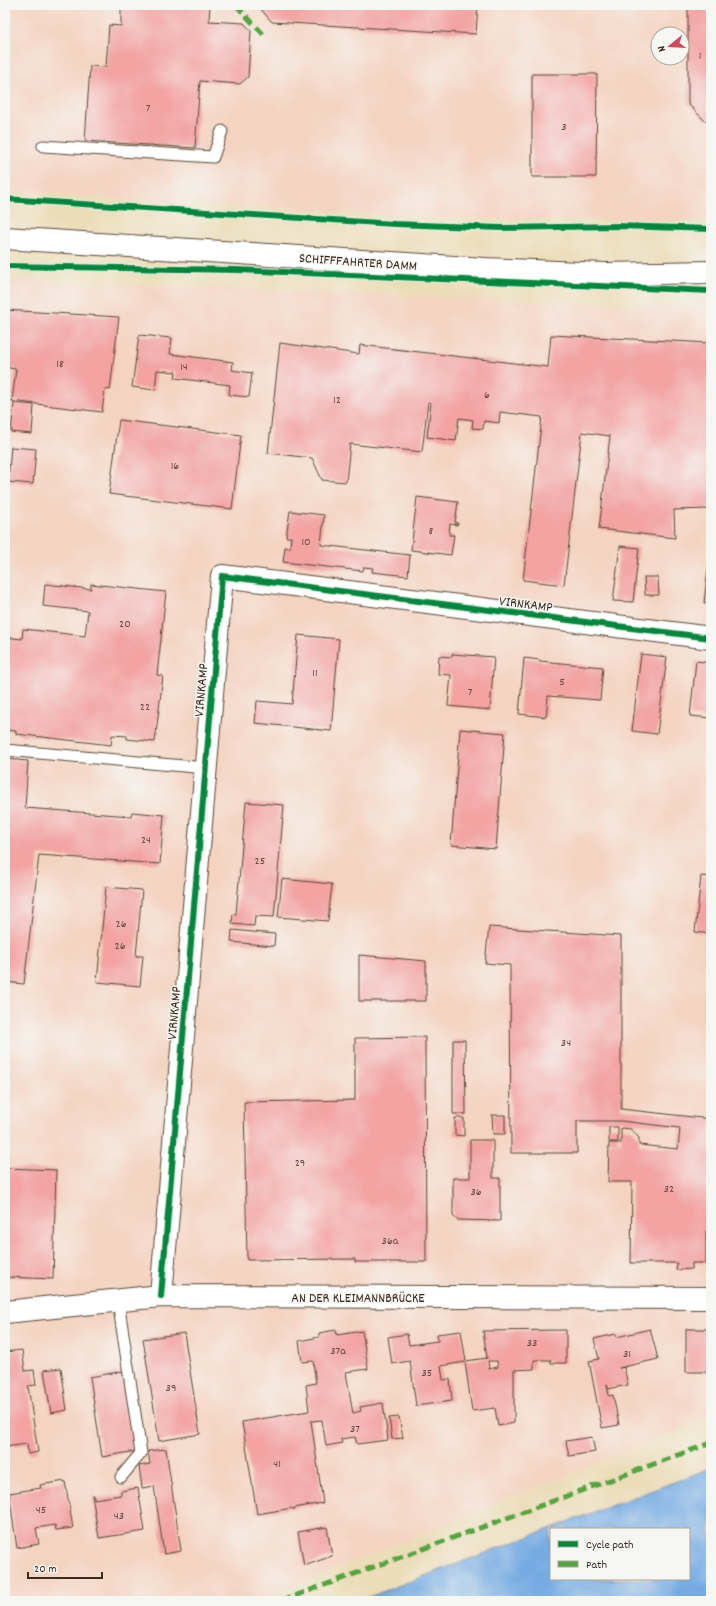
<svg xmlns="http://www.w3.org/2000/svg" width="716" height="1606" font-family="Dekko,sans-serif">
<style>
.built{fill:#f4d3c1;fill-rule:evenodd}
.water{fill:#75aae2;stroke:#586a80;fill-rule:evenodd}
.building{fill:#f2a3a2;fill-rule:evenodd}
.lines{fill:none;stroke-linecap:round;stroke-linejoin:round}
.lane-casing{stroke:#564535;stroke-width:13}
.street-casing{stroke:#564535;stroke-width:24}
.secondary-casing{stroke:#564535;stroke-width:24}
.lane{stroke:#fff;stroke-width:11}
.street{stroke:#fff;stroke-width:22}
.secondary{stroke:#fff;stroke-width:22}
.quiet{stroke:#54a441;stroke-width:5;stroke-dasharray:10 5;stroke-linecap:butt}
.cycleway-casing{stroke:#f6f6f2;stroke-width:8}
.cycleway{stroke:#00873e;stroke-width:6}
.labels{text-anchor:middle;stroke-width:3;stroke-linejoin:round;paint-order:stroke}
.number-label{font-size:12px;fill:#69483f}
.street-label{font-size:14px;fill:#3b2a1e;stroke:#f6f6f2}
</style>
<rect width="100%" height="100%" fill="#f6f6f2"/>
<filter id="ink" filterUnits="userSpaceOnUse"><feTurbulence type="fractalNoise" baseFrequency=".025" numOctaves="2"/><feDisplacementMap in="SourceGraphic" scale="8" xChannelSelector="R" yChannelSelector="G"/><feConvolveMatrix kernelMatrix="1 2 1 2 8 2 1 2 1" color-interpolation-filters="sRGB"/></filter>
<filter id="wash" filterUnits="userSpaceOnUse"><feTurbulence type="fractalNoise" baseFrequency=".012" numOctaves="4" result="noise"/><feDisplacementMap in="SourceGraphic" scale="16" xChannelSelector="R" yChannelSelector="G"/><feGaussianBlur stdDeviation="0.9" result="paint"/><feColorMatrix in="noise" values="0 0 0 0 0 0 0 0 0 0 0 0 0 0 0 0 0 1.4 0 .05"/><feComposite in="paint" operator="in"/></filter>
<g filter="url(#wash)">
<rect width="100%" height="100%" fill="#ecddb9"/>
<path class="built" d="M5,5h706v216l-257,-3 -321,-18 -128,-10zM658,34h24v24h-24z
M5,280l706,28v1109l-455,184h-251z"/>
<path class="water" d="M711,1468v133h-353zM551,1529h138v50h-138z"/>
<g id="blocks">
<path class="building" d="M121,5h89l-1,16 35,2 7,8 -3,46 -8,7 -40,-3 -5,67 -110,-7 5,-75 16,1 3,-42 12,1z
M257,5h221l-2,29 -204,-12z
M688,5h23v111l-6,5 -17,-17z
M532,74h65l-1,103h-64z
M5,310l114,7 -9,73 -5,-1 -3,23 -90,-11 4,-32 -7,-1 -4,-8z
M139,335l33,3 -2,16 63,8 -1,8 20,3 -3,24 -20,-2 1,-10 -55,-7 1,-6 -19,-2 -2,20 -23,-3z
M551,335l160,8v166l-37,1 1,28 -76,-9 11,-93 -28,-4 -18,153 -41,-5 19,-163 -42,-5 -1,11 -15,-2 -1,8 -11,-1 1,-8 -14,-2 -3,23 -29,-4 4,-34 -3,-1 -6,50 -72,-8 -4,38 -24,-2 -10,-22 -44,-5 12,-110 79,11 1,-9 188,22z
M14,403l20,2 -2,29 -21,-2z
M119,420l122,15 -9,74 -123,-15z
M11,447l25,2 -3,35 -25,-2z
M417,497l41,5 -3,21h3l-1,2 -7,-1 -1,11h5l-3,20 -40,-5z
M290,511l34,4 -3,30 89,10 -2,21 -36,-4 1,-4 -9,-1 -1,4 -80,-9 2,-15 5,1 1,-11h-5z
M620,546l19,2 -6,54 -20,-1z
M710,552h1v52l-7,-1z
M644,577h14l1,18h-14z
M45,584l46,5v-5l75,8 -9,83 6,1 -8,66 -28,-3v-3l-15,-1 -1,10 -95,-11v-3l-11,-1v-93l17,2 1,-10 62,7 3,-25 -45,-5z
M298,635l41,4 -8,92 -76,-8 2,-22 35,3z
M452,654l42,3 -4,53 -42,-4 3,-31 -13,-1 1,-18 13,1z
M641,654l26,3 -10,77 -25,-3z
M524,658l16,2v1l63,6 -3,33 -52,-4 -2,21 -27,-3z
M696,661l15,2v55l-21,-2z
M460,729l45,4 -9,116 -45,-4z
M5,759l23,2 -3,47 106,8 1,-4 32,3 -4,49 -121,-9 -15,129 -19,-2z
M246,802l38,3 -10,112 -19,-1 -1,10 -22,-2 1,-10h3z
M701,876l10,1v57l-16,-2z
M282,879l50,5 -4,37 -50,-4z
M106,887l36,3 -6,66h7l-3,30 -43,-4z
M489,927l132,9v173l90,10v111h-4l-1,1v32h-14v6l-16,1 1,-7h-46l1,-81h-24l1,-39h12v-15l10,1 8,9v7l39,4 2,-21 -59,-7h-44v32h-66l-1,-188 -25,-2z
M232,930l43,4 -1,12 -43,-4z
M359,955l67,6v40h-67z
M425,1037l1,225h-71v-3l-108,1 -3,-158 111,-2v-62z
M453,1040h12l1,74h-13z
M492,1115h13v19h-12z
M455,1118h9v18l-9,-1z
M609,1127h9v15h-9z
M470,1140h23v38h7v43l-43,-1 -4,-4v-38h17z
M5,1168l51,2 -3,109 -48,-2z
M650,1329l8,30 -39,9 5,-1 4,18 -20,4 -1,-5 2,12 4,-1 6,30 -17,3 -13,-67 10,-2 -5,-20 22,-5 1,3z
M686,1329h25v43h-25z
M336,1330l1,5 25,-4 6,38 -22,3 6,36 1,5 8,-2 -1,-4 23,-4 5,37 -31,4 -2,-7 -14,2 1,4 -16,3 -4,-26 -11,1 12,82 -29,5v2l-2,-2 -35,6 -15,-92 67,-11 -3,-26 10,-2 -1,-6 -2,-16 -11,1 -3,-21 20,-4v-4z
M566,1330v33h-15v-3h-17v9l-20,1v53l-16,3 -3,-18 -23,3 -7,-49 -24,4 2,14 7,-1 2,22 -36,5 -6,-45 -18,3 -4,-27 19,-3 2,11 29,-4 -1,-7 24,-3 5,30 21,-3 -4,-27zM488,1361h9l1,6 -9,2z
M184,1333l16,101 -41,7 -16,-102z
M22,1350l3,21 9,-1 2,15 -8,1 10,66 -10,2 -1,-10 -22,3v-95z
M61,1368l6,42 -16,3 -7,-43z
M124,1371l12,80 -34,6 -12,-80z
M399,1417l4,21 -11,1 -3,-21z
M592,1437l3,15 -26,4 -3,-15z
M166,1449l15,102 -17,3 -10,-68 -12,2 -3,-22 11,-2 -2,-13z
M65,1481l8,47 -17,2 -1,-5 -19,3 3,16 -22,4 -8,-55 32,-5 -1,-3z
M138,1488l7,43 -46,7 -7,-43h2v4l27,-4v-4z
M327,1527l5,29 -28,10 -6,-34z"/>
</g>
</g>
<g filter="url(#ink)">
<use href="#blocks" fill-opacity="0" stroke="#564535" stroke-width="1"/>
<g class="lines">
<defs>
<path id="lane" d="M43,146l170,11 9,-26
M5,750l201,18
M118,1301l23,152 -20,24"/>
<path id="street" d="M161,1296l61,-720 489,62
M5,1312l156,-16 550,2"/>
<path id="secondary" d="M5,238l480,31 120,5 106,-2"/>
</defs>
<use href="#lane" class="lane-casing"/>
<use href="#street" class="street-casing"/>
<use href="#secondary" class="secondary-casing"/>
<use href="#lane" class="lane"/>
<use href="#street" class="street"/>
<use href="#secondary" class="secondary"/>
<path class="quiet" d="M236,5l28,30
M281,1601l430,-158"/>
<defs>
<path id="cycleway" d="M5,199l390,25 106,4 117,-2 93,3
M5,266l232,4 474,21
M161,1296l61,-720 489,62"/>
</defs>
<use href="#cycleway" class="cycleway-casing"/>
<use href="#cycleway" class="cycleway"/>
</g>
</g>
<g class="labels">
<g class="number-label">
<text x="700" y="59">1</text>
<text x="148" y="111">7</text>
<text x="564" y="130">3</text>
<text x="60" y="367">18</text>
<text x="184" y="370">14</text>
<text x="487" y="398">6</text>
<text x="337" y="403">12</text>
<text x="175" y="469">16</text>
<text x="431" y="534">8</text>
<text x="306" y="545">10</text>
<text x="125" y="627">20</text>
<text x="315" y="676">11</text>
<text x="562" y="685">5</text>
<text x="470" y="695">7</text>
<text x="145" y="710">22</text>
<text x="146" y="843">24</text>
<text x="260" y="864">25</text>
<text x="121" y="927">26</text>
<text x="120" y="949">26</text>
<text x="566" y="1046">34</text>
<text x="300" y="1166">29</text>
<text x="669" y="1192">32</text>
<text x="476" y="1195">36</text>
<text x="390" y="1244">36a</text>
<text x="532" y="1346">33</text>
<text x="338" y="1354">37a</text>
<text x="627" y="1357">31</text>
<text x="427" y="1376">35</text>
<text x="171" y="1391">39</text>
<text x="355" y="1432">37</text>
<text x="277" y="1467">41</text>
<text x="41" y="1513">45</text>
<text x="119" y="1519">43</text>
</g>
<g class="street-label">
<text transform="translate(358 261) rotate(4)" y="5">SCHIFFFAHRTER DAMM</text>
<text transform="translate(526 603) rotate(7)" y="5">VIRNKAMP</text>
<text transform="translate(200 690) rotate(-85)" y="5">VIRNKAMP</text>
<text transform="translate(173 1013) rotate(-85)" y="5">VIRNKAMP</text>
<text x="358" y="1302">AN DER KLEIMANNBRÜCKE</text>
</g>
</g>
<rect width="716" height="1606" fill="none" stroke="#f6f6f2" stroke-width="20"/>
<rect x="550" y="1528" width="140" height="52" fill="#f6f6f2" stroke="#aba49d"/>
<rect x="558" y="1541" width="20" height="6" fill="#00873e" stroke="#aba49d"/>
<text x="586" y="1548" font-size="12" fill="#3b2a1e">Cycle path</text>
<rect x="558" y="1561" width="20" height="6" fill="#54a441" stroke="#aba49d"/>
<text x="586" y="1568" font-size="12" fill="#3b2a1e">Path</text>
<g transform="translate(670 46) rotate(252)"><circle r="19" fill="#f6f6f2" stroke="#aba49d"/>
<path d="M0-3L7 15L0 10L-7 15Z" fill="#d1495b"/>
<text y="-6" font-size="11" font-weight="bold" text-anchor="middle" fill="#3b2a1e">N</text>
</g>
<path d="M28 1572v6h74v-6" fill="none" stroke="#3b2a1e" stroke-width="2"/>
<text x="34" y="1572" font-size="12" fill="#3b2a1e" stroke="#f6f6f2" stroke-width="3" paint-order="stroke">20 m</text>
</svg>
